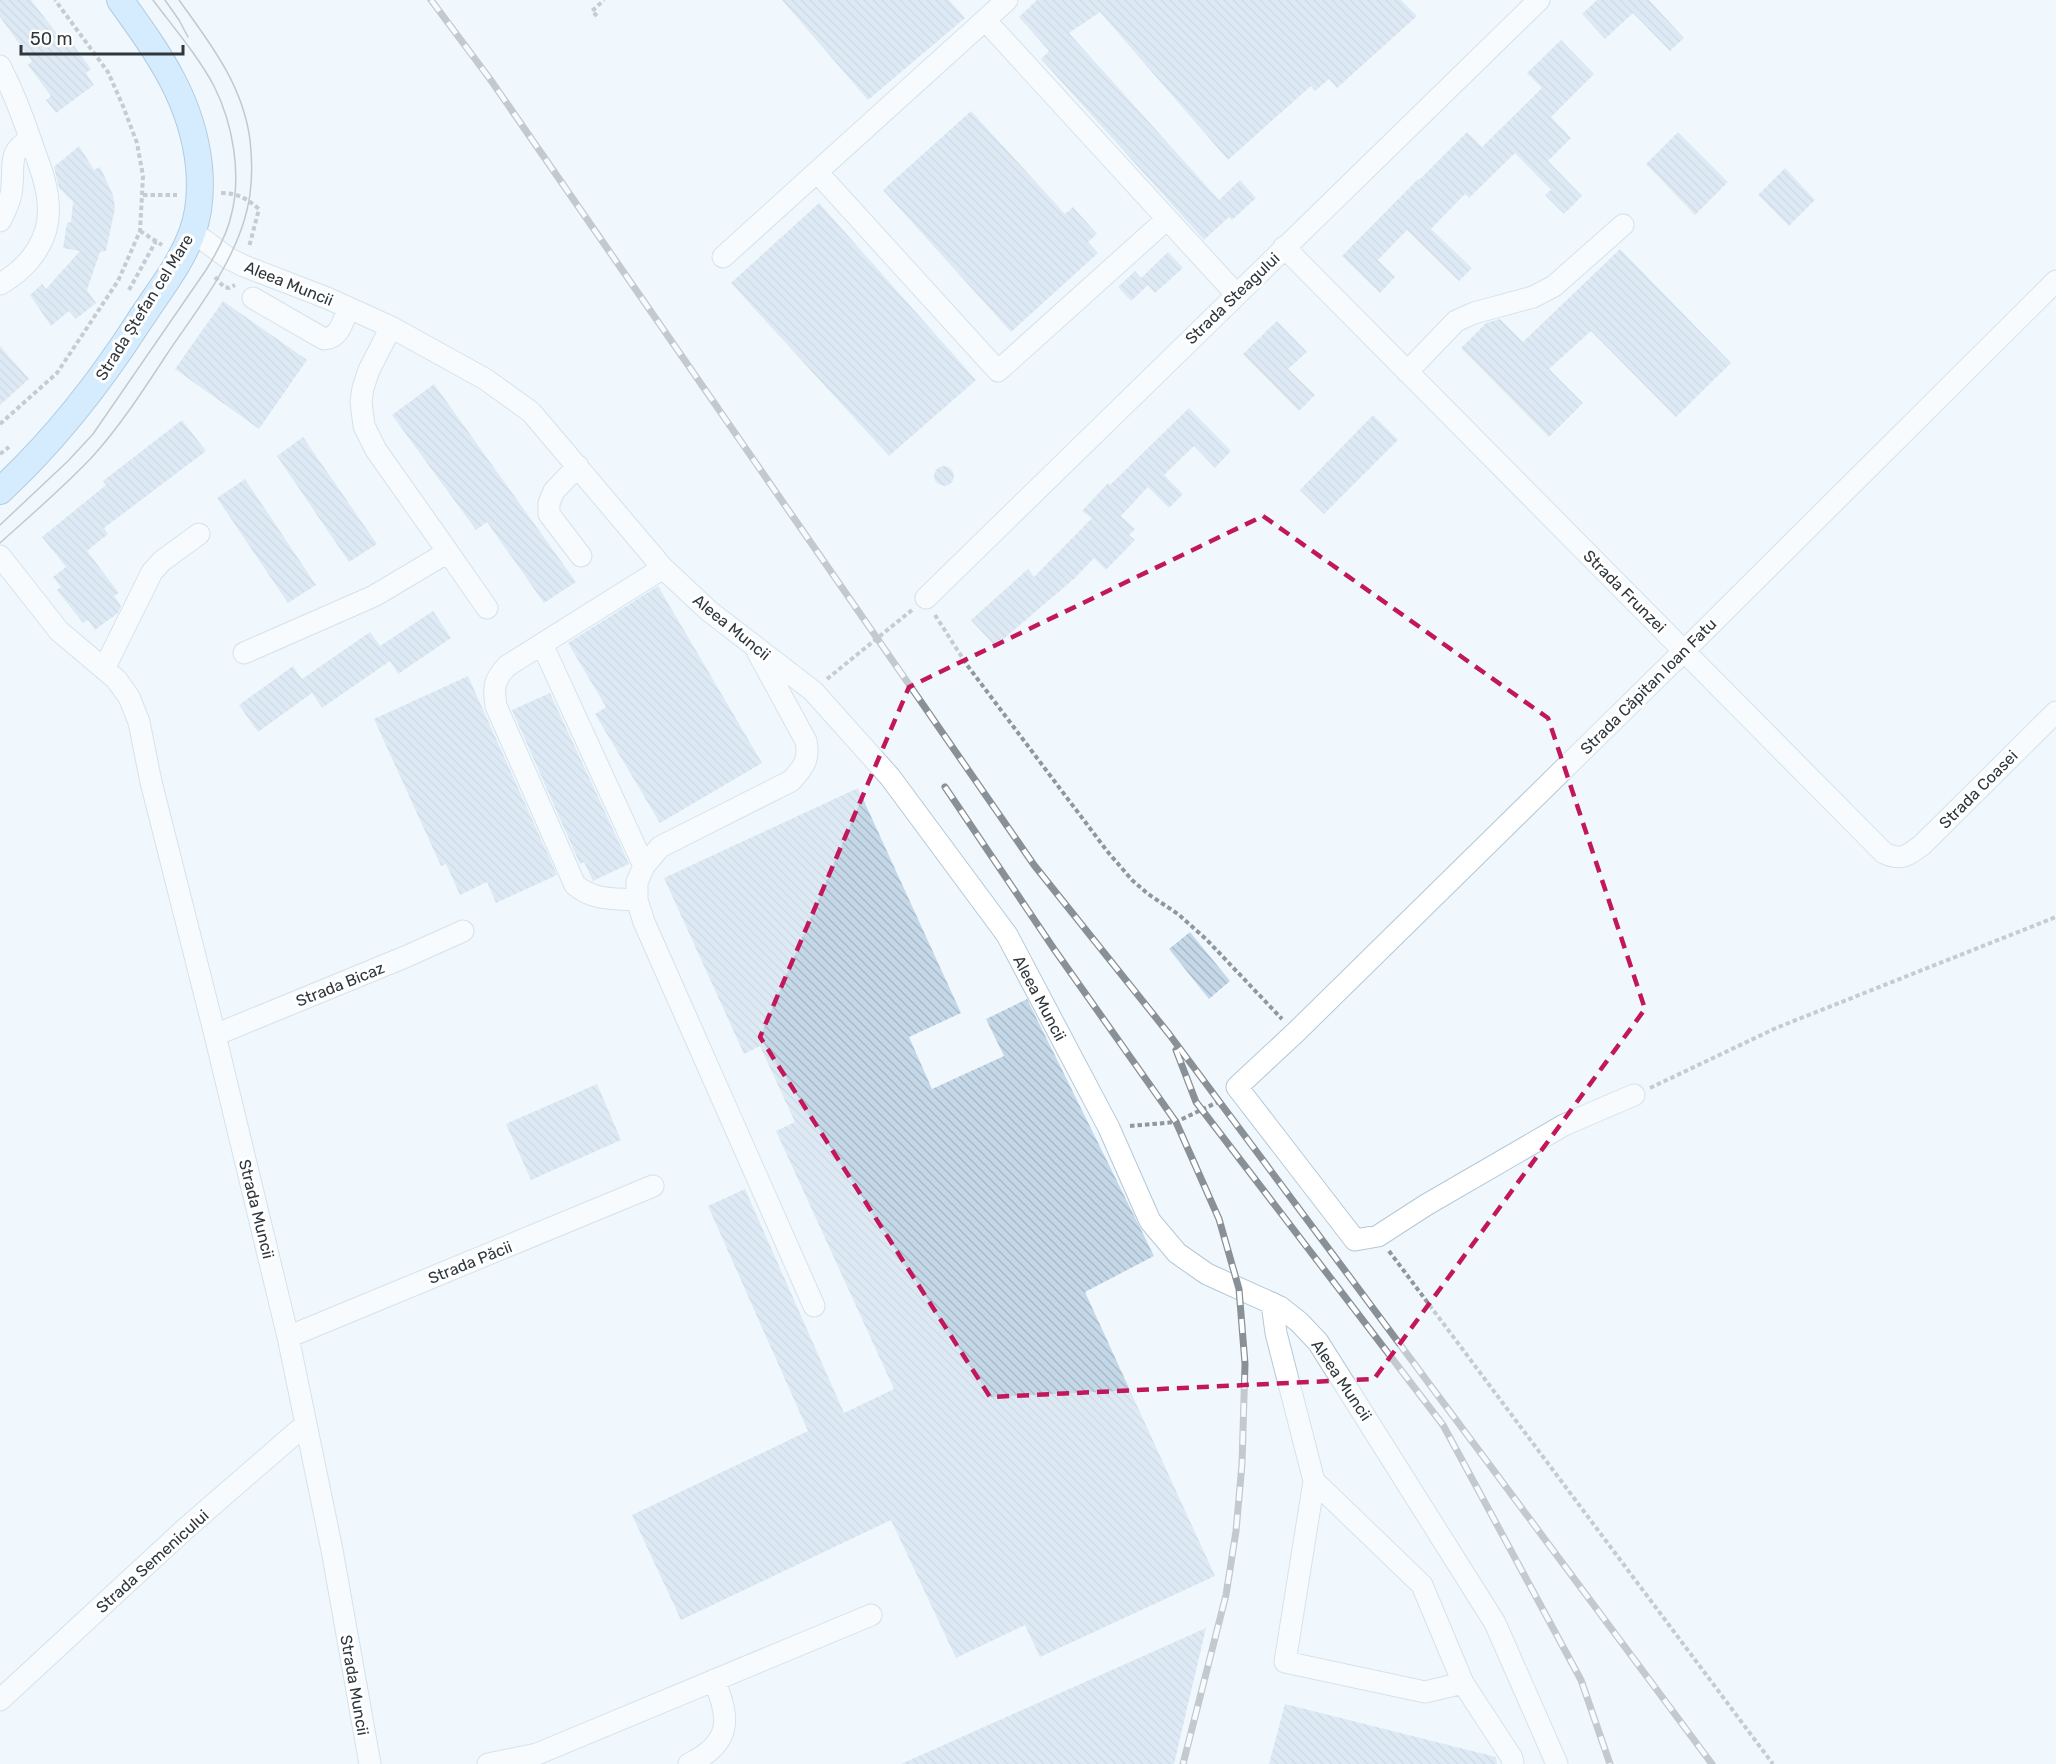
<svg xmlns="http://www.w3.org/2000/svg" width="2056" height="1764" font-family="Rubik,sans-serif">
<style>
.building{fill:url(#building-back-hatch)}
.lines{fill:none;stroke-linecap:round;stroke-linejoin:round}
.minor-casing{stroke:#b4c8d7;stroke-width:23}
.major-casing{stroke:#6495bb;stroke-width:28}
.path{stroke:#90989e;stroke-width:4;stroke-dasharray:4.5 3;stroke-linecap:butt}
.minor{stroke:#fff;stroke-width:21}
.major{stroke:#b3deff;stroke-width:26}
.tram{stroke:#899197;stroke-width:1.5}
.rail-casing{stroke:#899197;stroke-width:7}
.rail{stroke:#fff;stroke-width:4.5;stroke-dasharray:14;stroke-linecap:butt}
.marked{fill:none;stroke:#c2185b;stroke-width:4.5;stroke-dasharray:12 8;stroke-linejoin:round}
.labels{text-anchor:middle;stroke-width:6;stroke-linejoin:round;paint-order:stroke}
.street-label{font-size:16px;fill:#2f373d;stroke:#fff}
</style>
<defs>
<pattern id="building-back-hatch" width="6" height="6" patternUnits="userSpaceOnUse" patternTransform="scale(1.5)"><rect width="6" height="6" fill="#c5d8e8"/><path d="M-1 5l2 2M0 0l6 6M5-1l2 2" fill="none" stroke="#aabac8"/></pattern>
</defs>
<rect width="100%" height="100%" fill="#f0f8fe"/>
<path class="building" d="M0,0h31l30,39 5,-4 25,34 -5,4 8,12 -38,28 -10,-13 5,-4 -23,-31 4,-4 -32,-44z
M782,0h167l16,18 -97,82z
M1037,0h364l16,16 -80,72 -8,-9 -14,12 -4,-5 -83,74 -128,-148 -31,21 150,167 21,-20 16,18 -24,22 -3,-3 -25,23 -163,-181 8,-8 -30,-34z
M1597,0h52l35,38 -14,13 -37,-38 -28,26 -23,-25z
M1561,40l33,34 -43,43 20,21 -23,23 34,35 -18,18 -19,-19 6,-5 -36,-37 -46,45 -4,-4 -34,35 41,39 -13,13 -52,-51 -29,30 17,17 -15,16 -38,-37 76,-77 1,1 48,-48 15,15 60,-59 -15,-15z
M971,111l94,103 8,-7 24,27 -9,8 10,11 -87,79 -128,-142z
M1678,132l50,50 -33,33 -49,-51z
M79,146l15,24 6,-3 13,28 2,13 -9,43 -6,1 -13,38 9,13 -20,16 -7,-8 -18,15 -21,-31 12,-11 4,5 34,-38 -17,-3 4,-25 4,-1 2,-20 -14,-14 -5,-21z
M1785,168l30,32 -26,26 -31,-31z
M819,203l157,177 -87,76 -158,-173z
M1620,249l111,114 -55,54 -85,-86 -42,38 34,34 -34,34 -88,-89 25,-25 14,-4 23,23z
M1168,252l15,16 -28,25 -7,-8 -17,16 -13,-14 17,-16 6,7z
M223,301l84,59 -48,69 -84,-60z
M1277,321l30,31 -19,17 27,26 -16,16 -56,-57z
M0,346l29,33 -29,26z
M434,384l142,198 -32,21 -57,-81 -11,8 -84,-115z
M1189,408l42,43 -16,17 -21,-22 -30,29 19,19 -14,14 -21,-21 -27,29 14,13 -6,6 6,5 -29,30 -12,-12 -19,20 -80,68 -24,-26 57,-51 6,8 58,-59 -10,-7 26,-28 2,2z
M1373,415l25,25 -74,74 -24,-24z
M182,420l24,31 -102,77 4,6 -21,17 32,42 -5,3 7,10 -3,7 -23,17 -7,-10 -5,3 -26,-33 4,-3 -8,-10 13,-10 -24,-30 64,-52 -3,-4z
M303,437l74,107 -28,18 -72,-106z
M934 476a10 10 0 1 1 20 0a10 10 0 1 1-20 0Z
M245,479l71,106 -28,18 -71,-105z
M658,586l104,177 -102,60 -65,-109 11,-7 -38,-64z
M433,611l18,27 -53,36 -8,-13 -68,47 -10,-15 -54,39 -19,-27 54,-39 9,13 68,-47 10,14z
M468,676l89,199 -61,28 -9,-21 -27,13 -14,-31 -5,2 -67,-147z
M550,693l79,171 -36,17 -9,-19 -4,2 -68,-154z
M858,788l103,225 -52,24 23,52 72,-33 -18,-37 41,-20 127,257 -69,36 130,284 -175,81 -15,-32 -69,33 -65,-138 -210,100 -49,-105 176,-84 -100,-225 37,-17 99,224 50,-24 -118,-258 19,-9 -35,-76 -16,8 -80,-176z
M1190,932l40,49 -21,18 -40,-50z
M597,1084l24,56 -90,40 -25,-56z
M1206,1628l-32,136h-273z
M1285,1704l211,53 1,7h-228z"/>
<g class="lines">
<defs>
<path id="minor" d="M985,20l251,274
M0,66c13,25 23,51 32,78 6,18 15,38 16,58 4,36 -18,65 -48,82
M817,172l181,199 169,-152
M0,221c6,-11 12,-24 12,-36 2,-21 -4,-34 18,-45
M193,232l35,26 16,8 83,32 64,29 94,52 46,33 132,156 46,43 104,80 77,86 117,158 102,193 41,93 27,32 30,21 73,33 19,15 19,20 177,281 62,141
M1284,247l600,606c18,8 23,3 38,-8l134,-133
M723,257l284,-257
M253,298l71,41c16,-1 19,-18 24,-31
M1407,372l49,-51 18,-8 59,-16 21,-11 69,-61
M578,466l-24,25 -5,12v11l32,42
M448,552l39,56
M0,556l59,75 57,48 13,18 10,25 12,60 64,253 73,302 44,213 38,214
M926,598l613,-598
M542,644l102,222
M244,653l130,-57 74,-44 -72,-102 -12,-24 -3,-24 2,-14 6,-18 22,-43
M758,653l48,88c4,19 -3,27 -15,40l-131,66 -16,19 -7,16v18l7,22 170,384
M104,669l48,-97 10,-11 37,-27
M637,900c-25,-2 -42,1 -62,-15l-79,-179c-3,-19 -2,-26 11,-40l156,-98
M215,1035l190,-78 58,-26
M1634,1095l-70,30 -138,80 -48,31 -23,4 -118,-153 58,-54 389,-382 372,-370
M1272,1303l4,30 38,148 108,104 41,98 -38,9 -140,-30 29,-181
M288,1337l365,-151
M1463,1683l49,75 1,6
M0,1700l185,-171 121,-105
M488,1764l49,-10 334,-139
M689,1764c42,-21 42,-44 25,-84"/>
<path id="major" d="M0,491c54,-50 98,-106 138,-168 18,-28 43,-59 54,-90 8,-21 9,-45 7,-67 -7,-67 -41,-113 -79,-166"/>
</defs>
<use href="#minor" class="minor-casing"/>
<use href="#major" class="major-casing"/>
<path class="path" d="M597,16l-5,-5 12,-11
M221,193c16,0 25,5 38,16l-10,38
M143,195h34
M140,231l22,14
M215,277l9,10 5,1 6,-3
M129,290l27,-49
M0,424l57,-51 61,-92 22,-50 3,-55 -6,-33 -14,-37 -15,-34 -53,-72
M0,454l9,-7
M935,615l32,50 140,186 25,29 16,14 30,20 28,25 76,80
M827,679l85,-69
M1650,1088l126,-60 280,-111
M1130,1126l46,-4 46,-22
M1389,1251l384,513"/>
<use href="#minor" class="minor"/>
<use href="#major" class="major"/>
<path class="tram" d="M165,0l14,20 9,17
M0,525l68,-64 25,-27 113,-164c10,-16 21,-35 25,-54 11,-41 2,-92 -17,-130 -16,-30 -40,-58 -61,-86
M0,543c31,-28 64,-56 93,-87 28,-31 51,-67 74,-102 29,-43 62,-84 77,-133 8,-25 9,-55 6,-81 -7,-55 -40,-97 -71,-140"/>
<defs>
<path id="rail" d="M431,0l59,79 544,786 135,169 543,730
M945,787l109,162 122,173 43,97 20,70 6,75 -3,100 -6,67 -10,64 -43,169
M1176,1050l20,52 247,323 138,255 29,84"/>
</defs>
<use href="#rail" class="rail-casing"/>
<use href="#rail" class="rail"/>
</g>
<path d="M0 0H2056V1764H0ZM1263,516l285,202 97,291 -271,370 -384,18 -230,-360 149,-350z" fill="#f0f8fe" fill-opacity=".55" fill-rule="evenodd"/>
<path class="marked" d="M1263,516l285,202 97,291 -271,370 -384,18 -230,-360 149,-350z"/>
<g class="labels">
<g class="street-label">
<text transform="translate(289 283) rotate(22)" y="6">Aleea Muncii</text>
<text transform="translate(1232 298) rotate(-44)" y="6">Strada Steagului</text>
<text transform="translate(144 307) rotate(-58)" y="6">Strada Ștefan cel Mare</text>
<text transform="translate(1625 591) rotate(45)" y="6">Strada Frunzei</text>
<text transform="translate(732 627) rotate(39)" y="6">Aleea Muncii</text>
<text transform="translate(1648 686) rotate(-45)" y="6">Strada Căpitan Ioan Fatu</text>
<text transform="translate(1978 789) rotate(-45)" y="6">Strada Coasei</text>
<text transform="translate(340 984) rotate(-22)" y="6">Strada Bicaz</text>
<text transform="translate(1040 998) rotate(62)" y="6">Aleea Muncii</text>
<text transform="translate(257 1209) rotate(76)" y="6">Strada Muncii</text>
<text transform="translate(470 1262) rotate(-22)" y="6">Strada Păcii</text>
<text transform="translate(1342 1380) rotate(56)" y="6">Aleea Muncii</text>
<text transform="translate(152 1561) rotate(-42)" y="6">Strada Semenicului</text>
<text transform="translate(355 1685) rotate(80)" y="6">Strada Muncii</text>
</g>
</g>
<path d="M21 45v9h162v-9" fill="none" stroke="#2f373d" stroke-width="3"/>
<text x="30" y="45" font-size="18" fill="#2f373d" stroke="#ffffff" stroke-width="4.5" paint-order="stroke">50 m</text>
</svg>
